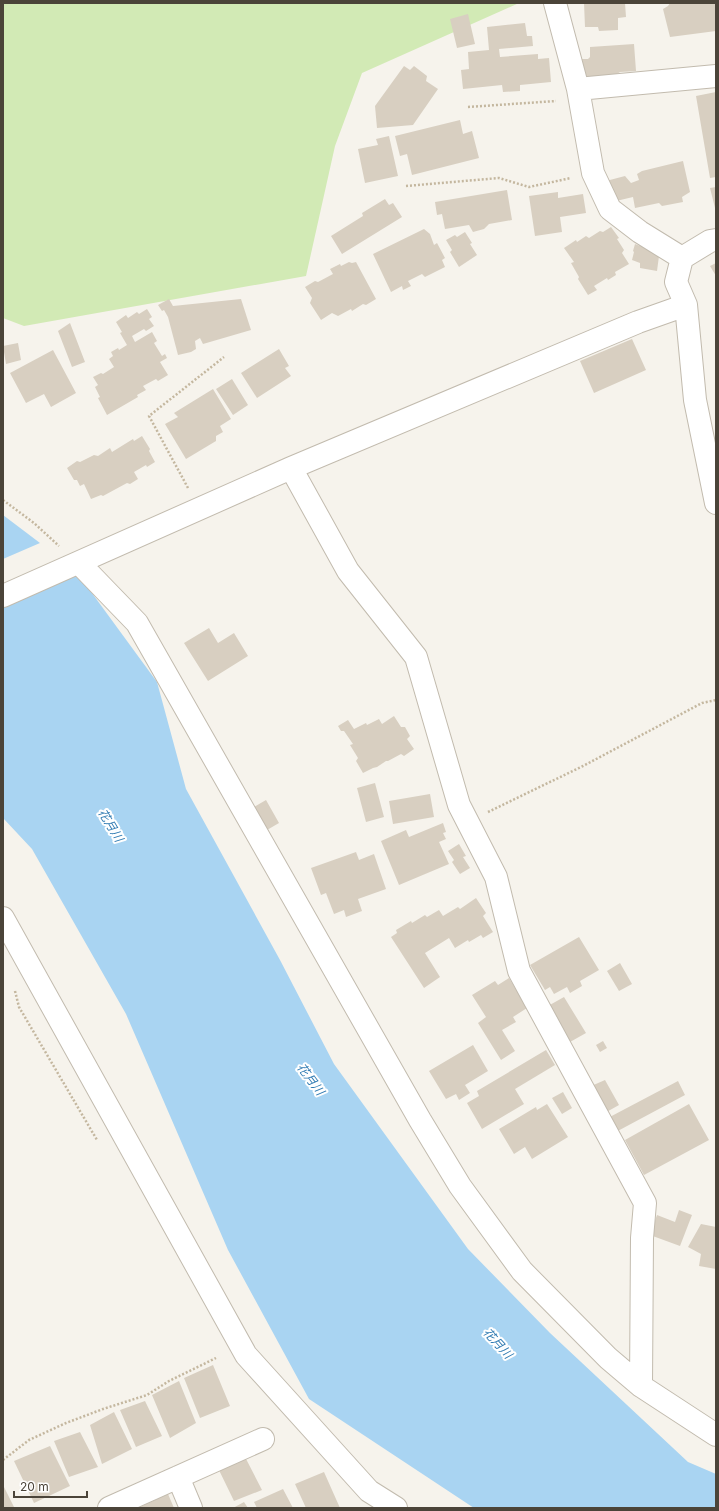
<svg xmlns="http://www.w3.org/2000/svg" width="719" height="1511" viewBox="0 0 719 1511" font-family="Inter,'Noto Sans JP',sans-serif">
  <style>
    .green { fill: #d2eab5 }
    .water { fill: #a9d4f2 }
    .building { fill: #d8cfc1 }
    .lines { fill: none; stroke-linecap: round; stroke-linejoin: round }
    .minor-casing { stroke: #c2bbae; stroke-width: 24 }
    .path { stroke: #c4b79f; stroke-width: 2.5; stroke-dasharray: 2 2; stroke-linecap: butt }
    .minor { stroke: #fff; stroke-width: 22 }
    .labels { text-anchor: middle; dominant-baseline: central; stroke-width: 4; stroke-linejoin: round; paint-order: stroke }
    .water-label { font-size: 12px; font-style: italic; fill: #2e7ab2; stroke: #fff }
  </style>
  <rect width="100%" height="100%" fill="#f6f3ec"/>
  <path class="green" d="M3 3H519L362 73 335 146 306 276 24 326 3 318Z"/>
  <path class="water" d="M3 515 40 543 3 559Z
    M78 574 157 682 186 789 280 960 334 1064 468 1249 550 1333 688 1462 716 1474V1508H474L309 1399 228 1250 126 1014 32 849 3 818V606Z"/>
  <path class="building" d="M584 3H625L626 17 618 18V30L599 31 598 27H585Z
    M670 3H716V31L670 37 663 9 668 6Z
    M468 14 475 44 457 48 450 19Z
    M525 23 527 36H532L533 46 499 49 500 57 538 54V59L549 58 551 82 520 85V91L503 92 502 85 463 89 461 70 469 69 468 52 489 50 487 27Z
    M634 44 636 71 620 72 617 74 619 79 584 82 582 59H588L590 57V47Z
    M404 66 410 70 414 66 427 76 426 81 438 89 413 125 377 128 375 106Z
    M716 92V177L710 178 696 96Z
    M460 120 463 134 472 131 479 158 412 175 407 154 400 156 395 136Z
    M389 136 398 176 365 183 358 149 378 145 376 139Z
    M683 161 690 192 682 197 683 202 662 206 659 203 635 208 633 197 612 202 606 181 625 176 631 183 639 180 637 174 642 171Z
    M716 187V208H715L710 188Z
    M507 190 512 220 489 224 484 229 473 232 469 225 445 229 442 214 437 215 435 202Z
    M558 192V198L583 194 586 213 560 217 562 232 535 236 529 196Z
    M385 199 389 205 393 203 402 217 342 254 331 236 363 216 362 213Z
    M611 227 619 238 617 239 624 250 622 253 629 264 615 272 616 275 608 280 607 278 594 286 597 290 588 295 578 279 579 277 571 263 574 262 564 248 576 240 577 242 586 236 589 238 600 231 603 232Z
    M424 229 430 234 434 245 437 243 445 258 442 260 445 267 425 277 422 274 408 281 411 286 403 290 402 286 391 292 373 254Z
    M465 232 472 243 470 244 477 255 459 267 450 252 452 250 446 240 455 235 457 237Z
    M635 244 658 253 659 256 657 271 640 268V263L632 260 634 252 633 251Z
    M349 262 352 263 356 262 376 299 366 305 363 304 352 311 351 309 338 316 332 313 321 320 310 303 312 298 305 287 315 281 318 282 333 274 330 269 340 264 341 266Z
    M716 263V276L710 266Z
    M169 299 173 306 241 299 251 330 203 344 200 338 195 341 196 349 191 352 178 355 168 317 164 310 162 311 158 305Z
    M147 309 152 317 149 319 154 326 146 331 144 329 132 336 135 342 152 332 157 341 154 343 162 356 165 354 167 358 160 362 168 375 158 381 156 379 143 386 146 390 137 395 138 397 107 415 98 398 100 397 95 387 98 385 93 377 101 373 103 374 114 367 109 359 113 356 111 352 118 348 119 350 127 345 120 333 122 332 116 322 126 315 128 318 137 312 139 314Z
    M70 323 85 362 72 367 58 331Z
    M632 339 646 370 594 393 580 361Z
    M18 343 21 360 6 364 3 346Z
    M279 349 289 366 285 368 291 376 257 398 241 373Z
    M53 350 76 393 51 407 44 394 26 403 10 373Z
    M232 379 248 405 233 415 216 389Z
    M213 389 231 419 220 426 223 432 216 436V441L186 459 165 424 178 417 174 413Z
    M142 436 150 449 149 451 155 462 147 467 146 465 134 472 138 479 130 484 127 483 103 496 101 495 91 499 84 484 80 486 77 480H74L67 468 77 461 80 462 94 455 98 456 110 448 112 452 133 439 134 441Z
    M209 628 218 643 234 633 248 656 208 681 184 643Z
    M394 716 401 727H405L410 736 407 739 414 749 404 756 401 754 388 761H386L377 767 373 768 363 773 356 761 358 758 350 745 353 744 344 731H341L338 726 348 720 354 729 366 723 367 725 379 719 382 724Z
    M375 783 384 817 366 822 357 788Z
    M430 794 434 817 393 824 389 801Z
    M266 800 279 823 267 830 254 807Z
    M443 823 446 832 443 833 446 839 439 842 449 864 399 885 381 841 406 830 409 837Z
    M459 844 466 856 463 857 470 868 460 874 452 862 454 860 448 851Z
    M356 852 359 860 374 854 386 889 358 899 362 911 346 917 344 910 334 914 326 893 321 895 311 868Z
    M476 898 486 913 483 916 493 932 483 938 481 935 469 942 468 940 455 948 449 938 425 953 440 977 424 988 391 937 397 933 396 930 411 921 412 923 425 915 427 917 439 910 443 916 458 907 460 909Z
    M579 937 599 970 580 981 582 986 570 993 567 987 554 994 550 987 545 990 530 965Z
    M620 963 632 984 619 991 607 971Z
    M509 978 527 1008 513 1017 516 1022 502 1030 515 1051 501 1060 478 1023 486 1017 472 995 495 981 498 985Z
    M564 997 586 1033 570 1042 548 1006Z
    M603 1041 607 1048 600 1052 596 1045Z
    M473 1045 488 1071 465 1085 470 1093 459 1100 456 1094 446 1099 429 1071Z
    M546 1050 555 1065 515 1089 524 1104 482 1129 467 1103 479 1096 477 1091Z
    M605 1080 619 1105 603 1114 589 1087Z
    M678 1081 685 1095 614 1133 606 1119Z
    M563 1092 572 1108 562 1114 552 1098Z
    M547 1104 568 1137 532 1159 525 1147 514 1154 499 1129 536 1107 537 1110Z
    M689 1104 709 1140 644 1175 625 1140Z
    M679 1210 692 1215 680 1246 650 1235 657 1215 675 1222Z
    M701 1224 716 1227V1269L699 1266 701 1254 688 1247Z
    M213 1365 230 1406 200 1418 184 1378Z
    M179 1381 196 1423 170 1438 152 1395Z
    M145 1401 162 1436 136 1447 120 1410Z
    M114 1412 132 1449 102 1464 90 1425Z
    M80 1432 98 1467 69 1477 54 1441Z
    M50 1446 70 1486 34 1503 14 1461Z
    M244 1455 262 1490 234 1501 217 1466Z
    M324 1472 340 1508H306L295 1484Z
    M3 1485 14 1507 12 1508H3Z
    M283 1489 293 1508H257L254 1502Z
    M168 1494 174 1508H138Z
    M244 1502 248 1508H233Z"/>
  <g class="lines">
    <g class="minor-casing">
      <path id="minor" d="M555 3 578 89 593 173 610 209 640 232 682 258
        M578 89 716 76
        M716 240 710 241 682 258 676 282 686 305 695 400 716 503
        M291 468 348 571 416 657 459 805 496 877 519 971 645 1203 642 1238 641 1386
        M79 563 137 623 420 1120 460 1186 522 1271 608 1358 641 1386 716 1435
        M3 596 291 468 638 322 686 305
        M3 918 246 1355 369 1491 396 1508
        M178 1477 191 1508
        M109 1508 263 1439"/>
    </g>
    <path class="path" d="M468 107 556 101
      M406 186 499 178 529 187 571 178
      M188 488 149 416 224 357
      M3 500 34 523 59 546
      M488 812 583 766 702 703 716 700
      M15 991 19 1007 97 1140
      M3 1460 29 1440 66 1423 103 1409 147 1395 169 1381 216 1358"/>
    <use href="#minor" class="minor"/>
  </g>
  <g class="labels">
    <g class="water-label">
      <text transform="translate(111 825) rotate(59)">花月川</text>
      <text transform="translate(311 1079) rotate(53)">花月川</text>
      <text transform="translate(498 1343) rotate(48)">花月川</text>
    </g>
  </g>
  <rect width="719" height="1511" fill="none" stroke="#4b4439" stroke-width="8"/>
  <path d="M14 1491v6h73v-6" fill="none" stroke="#4b4439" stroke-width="2"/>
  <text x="20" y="1491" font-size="12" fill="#4b4439" stroke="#ffffff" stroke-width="3" paint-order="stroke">20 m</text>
</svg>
